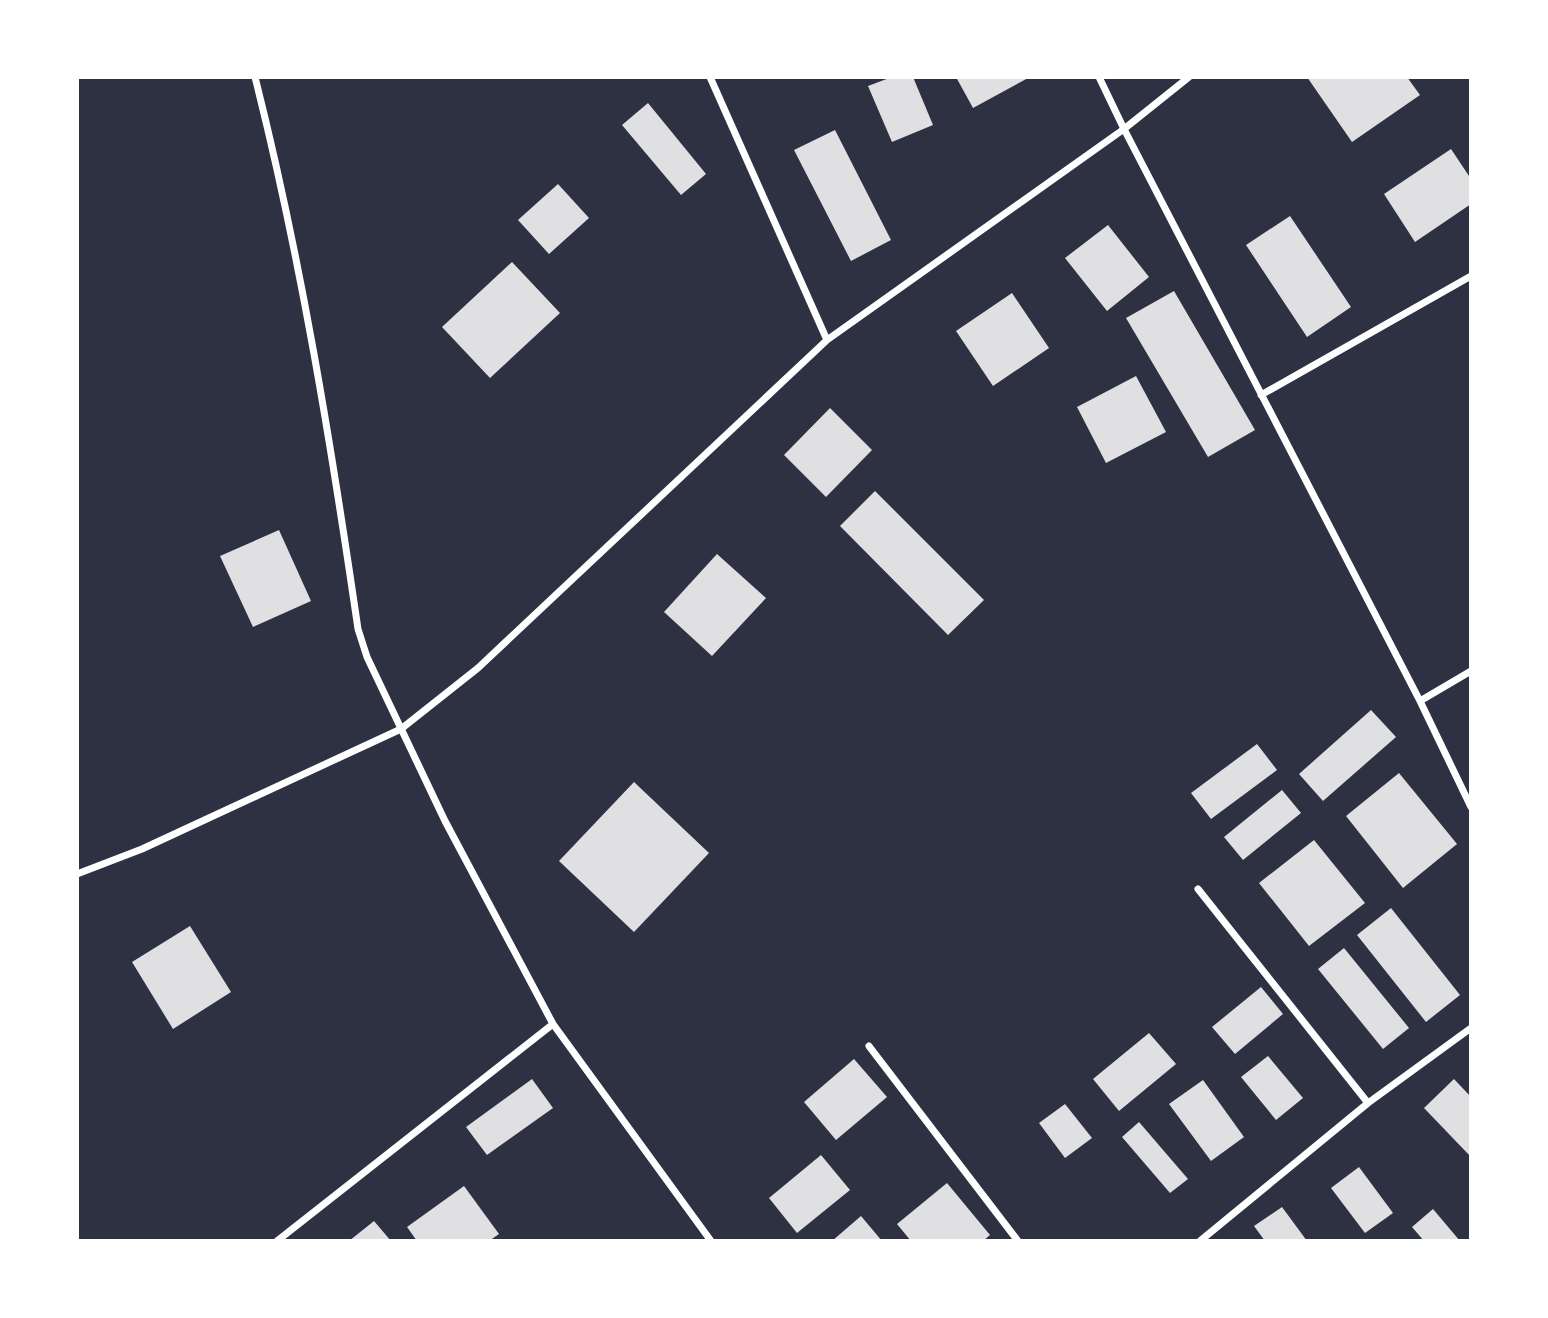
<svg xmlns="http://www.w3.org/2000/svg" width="1548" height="1318" viewBox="0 0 1548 1318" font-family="'Source Sans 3',sans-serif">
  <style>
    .building { fill: #e0e0e3 }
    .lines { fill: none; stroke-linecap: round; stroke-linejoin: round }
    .minor { stroke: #fff; stroke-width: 7 }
  </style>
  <rect width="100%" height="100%" fill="#2d3142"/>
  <path class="building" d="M892 77H913L933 125 892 142 868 86Z
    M956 77H1030L973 108Z
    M1307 77H1407L1420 95 1352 142Z
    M648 103 706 174 681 195 622 125Z
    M835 130 891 240 851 261 794 150Z
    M1451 149 1471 179V204L1415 242 1384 194Z
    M558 184 589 218 549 254 518 220Z
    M1290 216 1351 307 1307 337 1246 245Z
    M1108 225 1149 277 1107 311 1065 258Z
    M512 262 560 313 490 378 442 327Z
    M1174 291 1255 430 1208 457 1126 318Z
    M1012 293 1049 348 993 386 956 331Z
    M1136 376 1166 432 1106 463 1077 407Z
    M830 408 872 450 826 497 784 455Z
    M875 491 984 600 948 635 840 526Z
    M279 530 311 601 253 627 220 556Z
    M717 554 766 598 712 656 664 612Z
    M1371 710 1396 737 1323 801 1299 774Z
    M1257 744 1277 770 1211 819 1191 793Z
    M1399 773 1457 844 1403 888 1346 816Z
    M634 782 709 853 634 932 559 861Z
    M1282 790 1301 813 1243 860 1224 837Z
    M1314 840 1365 903 1309 946 1259 883Z
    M1391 908 1460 995 1426 1022 1357 935Z
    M190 926 231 992 173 1029 132 962Z
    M1344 948 1409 1028 1383 1049 1318 969Z
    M1261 987 1283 1014 1235 1054 1212 1027Z
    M1149 1033 1176 1064 1119 1111 1093 1079Z
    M1268 1056 1303 1098 1276 1120 1241 1077Z
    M854 1059 887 1097 836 1140 804 1102Z
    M532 1079 553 1108 487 1155 466 1127Z
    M1454 1079 1471 1097V1157L1424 1108Z
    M1203 1080 1244 1137 1211 1161 1169 1104Z
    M1065 1104 1092 1138 1065 1158 1039 1123Z
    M1139 1122 1188 1179 1170 1193 1122 1137Z
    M821 1155 850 1190 797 1233 769 1198Z
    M1359 1167 1393 1213 1365 1233 1331 1188Z
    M947 1183 990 1235 983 1241H911L897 1224Z
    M464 1186 499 1234 489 1241H417L407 1227Z
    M1282 1207 1307 1241H1265L1254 1226Z
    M1433 1209 1460 1241H1424L1412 1227Z
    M861 1216 882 1241H832Z
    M374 1221 391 1241H349Z"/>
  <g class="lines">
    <path class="minor" d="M255 77C301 259 331 444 358 629L367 657 445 821 553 1024 711 1241
      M710 77 827 340
      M1099 77 1124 129 1420 701 1471 807
      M1261 395 1471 276
      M1420 701 1471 671
      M77 874 142 849 401 729 478 668 827 340 1124 129 1189 77
      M1198 889 1368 1103
      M869 1046 1018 1241
      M277 1241 553 1024
      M1200 1241 1368 1103 1471 1028"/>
  </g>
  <rect width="1548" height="1318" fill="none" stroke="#ffffff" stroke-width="158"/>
</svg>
